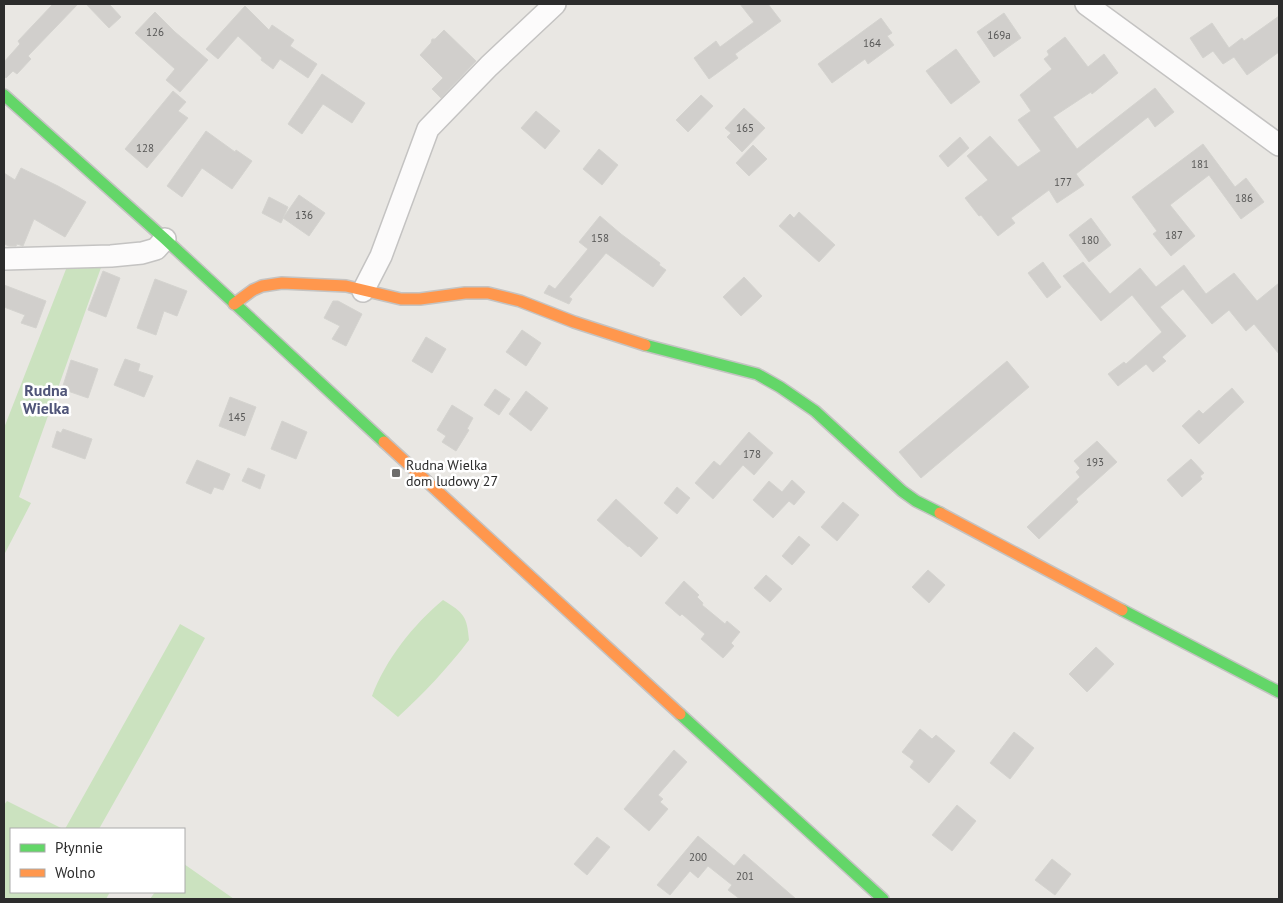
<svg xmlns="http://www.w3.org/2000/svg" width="1283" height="903" viewBox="0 0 1283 903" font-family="'PT Sans',sans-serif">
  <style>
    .green { fill: #cbe2bf }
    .building { fill: #d1cfcc; stroke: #d4d3cf }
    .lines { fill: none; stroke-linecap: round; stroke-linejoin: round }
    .street-casing { stroke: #c4c3c2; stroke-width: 24 }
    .fast-casing { stroke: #c4c3c2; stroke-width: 14 }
    .slow-casing { stroke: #c4c3c2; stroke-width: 14 }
    .street { stroke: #fcfbfb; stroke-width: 21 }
    .fast { stroke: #63d668; stroke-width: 11 }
    .slow { stroke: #ff974d; stroke-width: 11 }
    .poi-dot { fill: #6e6d6c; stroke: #fff; stroke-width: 2 }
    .labels { text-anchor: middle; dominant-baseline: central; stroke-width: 5; stroke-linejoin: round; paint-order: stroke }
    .number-label { font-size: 11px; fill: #565655 }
    .poi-label { font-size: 14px; fill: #2c2c2c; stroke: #fff; text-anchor: start }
    .quarter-label { font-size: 16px; font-weight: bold; fill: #505579; stroke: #fff }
  </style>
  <rect width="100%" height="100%" fill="#e9e7e3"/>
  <path class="green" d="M103 262 19 497 31 503 4 555V428L68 264Z
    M443 600C464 613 467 616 469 640 448 668 423 694 398 717L372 696C386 659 413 625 443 600Z
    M180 624 205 638 147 744 99 829H65Z
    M7 801 63 829H11V892H110L106 899H4V805Z
    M184 864 234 899H150L155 892H184Z"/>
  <path class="building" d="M53 4H78L28 56 31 59 17 74 13 71 6 78 4 76V62L20 44 18 41Z
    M86 4H109L121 17 109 28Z
    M740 4H768L781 21 735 54 738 58 709 79 694 58 716 41 720 47 754 22Z
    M245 6 269 30 272 25 294 40 290 46 317 64 308 78 280 59 273 69 261 60 262 58 238 36 218 59 206 49Z
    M155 12 175 32 208 60 180 92 166 80 175 69 135 33Z
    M1004 13 1021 38 994 57 977 32Z
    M1279 16V52L1247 75 1234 57 1223 64 1213 51 1203 58 1190 38 1212 23 1229 48 1242 38 1244 41Z
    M881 18 892 33 887 36 894 45 868 64 865 59 832 83 818 64Z
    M444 30 476 61 441 98 432 89 443 78 420 55 431 43 432 39H435Z
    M1065 37 1088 67 1104 54 1118 73 1092 94 1091 92 1053 117 1077 149 1155 88 1174 112 1155 127 1148 117 1076 174 1084 185 1057 203 1049 190 1011 218 1015 223 998 236 981 215 979 216 965 198 988 180 967 156 990 136 1018 167 1041 151 1018 120 1031 111 1020 95 1052 69 1044 59 1049 55 1047 51Z
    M956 49 980 82 951 104 926 71Z
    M322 74 365 103 352 123 323 104 302 134 288 124Z
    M173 91 186 102 178 111 188 118 147 168 125 149Z
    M701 95 713 106 688 132 676 120Z
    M744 108 765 128 742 152 727 137 731 133 725 128Z
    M536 111 560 131 545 149 521 128Z
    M206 131 235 152 236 150 252 161 232 189 202 168 182 197 167 186Z
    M960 137 969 148 948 167 939 156Z
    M1203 144 1235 187 1246 178 1264 202 1241 219 1209 175 1170 205 1195 236 1171 256 1153 234 1157 231 1132 197Z
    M753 145 767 159 749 176 736 163Z
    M599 149 618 165 602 185 583 169Z
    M21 168 58 186 86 202 65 237 34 219 23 246 17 244 16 246H9L4 244V173L15 180Z
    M299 195 325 213 309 236 283 218Z
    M269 197 288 207 281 223 262 213Z
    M799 212 835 245 819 262 779 226 790 214 794 218Z
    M600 216 621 234 660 263 659 265 666 270 653 287 606 253 569 297 572 299 569 304 544 293 549 285 555 289 588 249 579 242Z
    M1091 218 1111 245 1089 262 1069 235Z
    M1043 262 1061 287 1047 298 1028 273Z
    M1083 262 1110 294 1140 268 1156 287 1184 265 1206 294 1234 273 1257 301 1279 283V354L1254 324 1246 331 1229 310 1212 324 1183 289 1160 307 1186 336 1162 357 1166 361 1153 372 1146 364 1118 386 1108 374 1124 362 1126 364 1162 332 1132 295 1101 321 1063 276Z
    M103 271 120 278 106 317 88 310Z
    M744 277 762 296 741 316 723 297Z
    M155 279 187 291 177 316 164 311 156 335 137 328Z
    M4 285 46 301 36 328 21 323 25 315 4 307Z
    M333 301H338L362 314 346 346 332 339 340 326 324 318Z
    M522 330 541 343 526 366 506 352Z
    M426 337 446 349 432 373 412 361Z
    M125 359 140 364 138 371 153 376 144 397 114 385Z
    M71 360 98 369 88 398 62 389Z
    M1007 361 1029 387 921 478 899 452Z
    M1232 388 1244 402 1199 444 1182 426 1199 410 1203 414Z
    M495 389 510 399 499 415 484 405Z
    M526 391 548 408 531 431 509 414Z
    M230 397 256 407 245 436 219 426Z
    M452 405 473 418 467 429 469 430 456 451 442 442 446 436 437 430Z
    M282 421 307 432 296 459 271 449Z
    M63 429 92 439 85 459 52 447 57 431 61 433Z
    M749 432 773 453 754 475 743 465 713 499 695 483 714 461 720 466Z
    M1097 441 1117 462 1076 499 1078 502 1039 539 1027 527 1080 477 1076 472 1080 468 1074 461Z
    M1191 459 1204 473 1200 476 1202 479 1182 497 1167 480Z
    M197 460 230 474 223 490 214 487 211 494 186 483Z
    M248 468 265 475 260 489 242 481Z
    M792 480 805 492 794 505 789 501 773 518 753 500 769 481 782 492Z
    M677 487 690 498 677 514 664 503Z
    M616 499 658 538 641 557 629 546 628 547 597 520Z
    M843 502 859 515 837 541 821 527Z
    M799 536 810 545 792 565 782 556Z
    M928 570 945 585 929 603 912 587Z
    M766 575 782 589 770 602 754 588Z
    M684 581 699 595 697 597 703 603 702 605 725 624 727 621 740 632 731 643 734 646 723 658 701 639 705 634 682 614 680 616 665 603Z
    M1096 647 1114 664 1087 692 1069 674Z
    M920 729 932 739 936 735 955 751 929 783 910 767 914 761 902 752Z
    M1014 732 1034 748 1010 779 990 763Z
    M674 750 687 762 658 795 663 799 660 802 668 809 649 831 624 809Z
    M957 805 976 821 952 851 932 835Z
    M698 836 734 866 744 854 796 899H740L728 890 732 885 708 866 698 878 690 871 670 895 657 885Z
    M597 837 610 847 587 875 574 864Z
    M1052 859 1071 874 1055 895 1035 880Z"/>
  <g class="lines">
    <g class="street-casing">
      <path id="street" d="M1086 4 1279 145
        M4 259 111 256 142 253 156 249 165 239
        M363 291 381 256 428 129 489 66 555 4"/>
    </g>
    <g class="fast-casing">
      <path id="fast" d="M4 95 165 239 384 442
        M645 345 757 374 780 387 815 411 902 491 916 501 940 513
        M1122 610 1279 692
        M680 714 883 899"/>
    </g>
    <g class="slow-casing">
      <path id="slow" d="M234 304 253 290 262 286 282 283 346 286 401 299H420L465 293H488L520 301 574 322 645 345
        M384 442 680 714
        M940 513 1122 610"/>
    </g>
    <use href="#street" class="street"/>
    <use href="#fast" class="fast"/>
    <use href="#slow" class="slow"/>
  </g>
  <rect class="poi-dot" x="391" y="468" width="10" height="10" rx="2.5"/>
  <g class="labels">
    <g class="number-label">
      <text x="155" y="32">126</text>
      <text x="999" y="35">169a</text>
      <text x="872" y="43">164</text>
      <text x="745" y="128">165</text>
      <text x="145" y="148">128</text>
      <text x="1200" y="164">181</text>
      <text x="1063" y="182">177</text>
      <text x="1244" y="198">186</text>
      <text x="304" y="215">136</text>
      <text x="1174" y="235">187</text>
      <text x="600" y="238">158</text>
      <text x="1090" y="240">180</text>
      <text x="237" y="417">145</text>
      <text x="752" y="454">178</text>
      <text x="1095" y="462">193</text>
      <text x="698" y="857">200</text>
      <text x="745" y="876">201</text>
    </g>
    <g class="poi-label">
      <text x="406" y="465">Rudna Wielka<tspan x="406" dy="16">dom ludowy 27</tspan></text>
    </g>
    <g class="quarter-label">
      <text x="46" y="390">Rudna<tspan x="46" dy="18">Wielka</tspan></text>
    </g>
  </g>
  <rect width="1283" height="903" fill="none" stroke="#2c2c2c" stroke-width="10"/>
  <rect x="10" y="828" width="175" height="65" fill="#ffffff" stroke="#ababab"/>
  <rect x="20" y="844" width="25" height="8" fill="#63d668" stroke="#ababab"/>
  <text x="55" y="853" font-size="15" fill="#2c2c2c">Płynnie</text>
  <rect x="20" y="869" width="25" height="8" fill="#ff974d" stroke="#ababab"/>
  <text x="55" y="878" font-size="15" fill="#2c2c2c">Wolno</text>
</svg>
